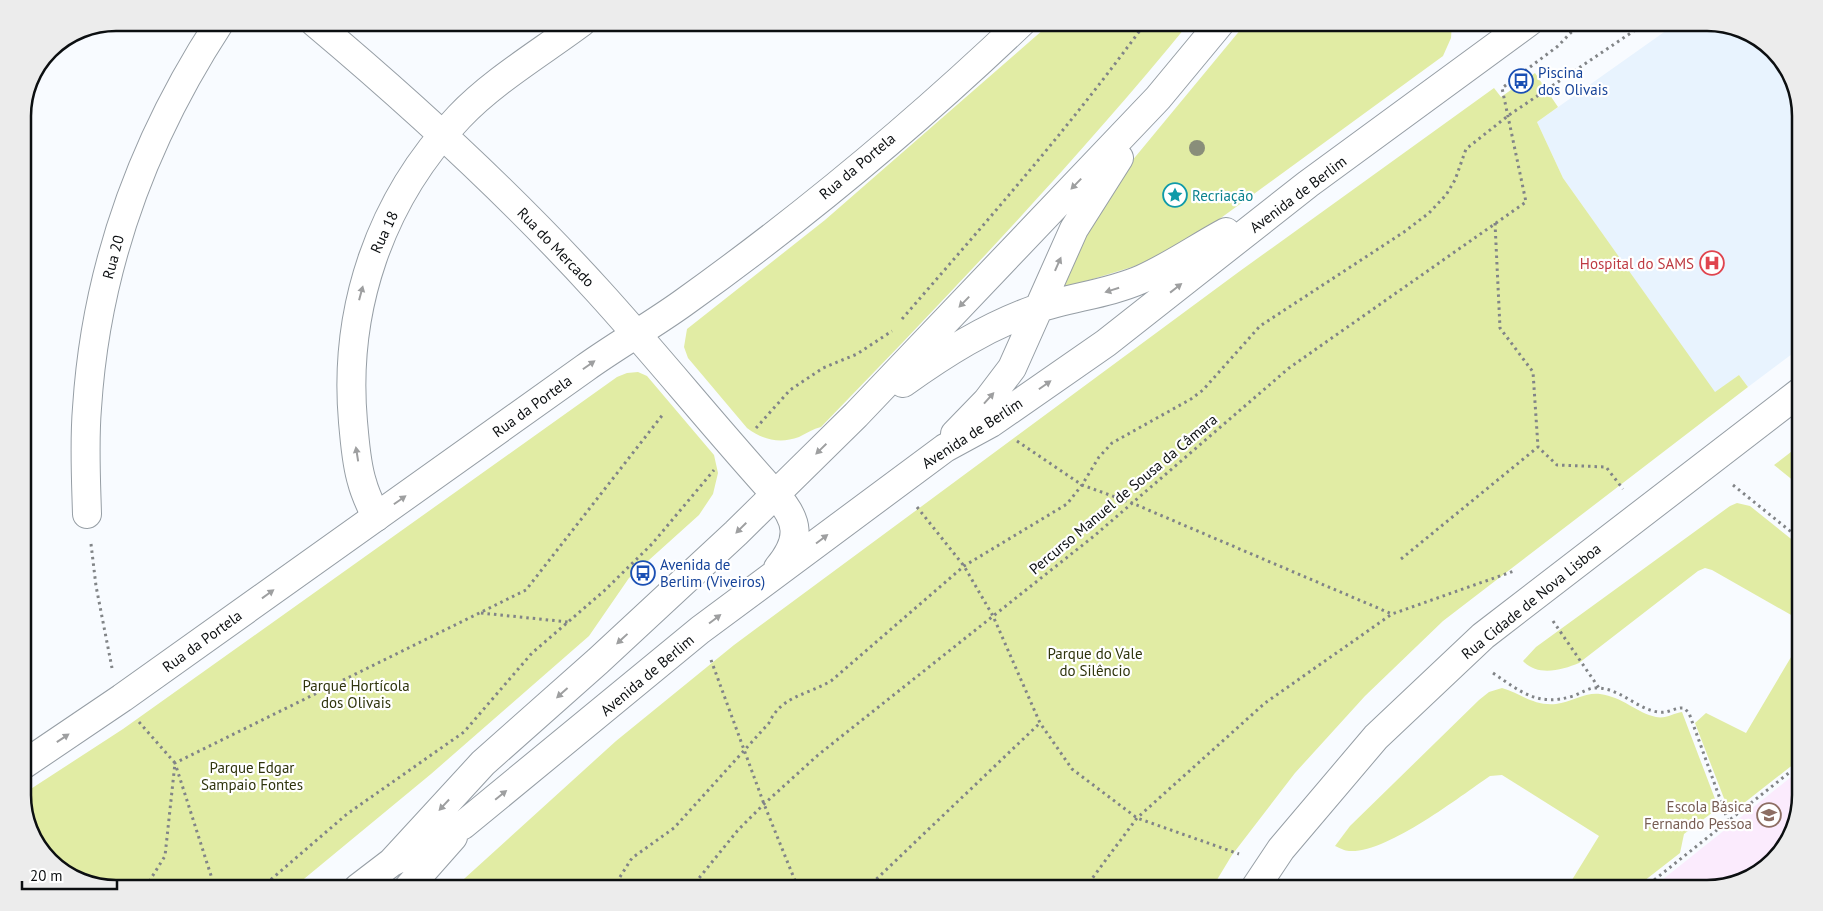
<svg xmlns="http://www.w3.org/2000/svg" width="1823" height="911" viewBox="0 0 1823 911" font-family="'PT Sans',sans-serif">
  <style>
    .built { fill: #e8f3fe }
    .education { fill: #fbebfd }
    .green { fill: #e1eca4 }
    .lines { fill: none; stroke-linecap: round; stroke-linejoin: round }
    .street-casing { stroke: #969ea5; stroke-width: 30 }
    .secondary-casing { stroke: #969ea5; stroke-width: 30 }
    .primary-casing { stroke: #969ea5; stroke-width: 30 }
    .path { stroke: #818487; stroke-width: 3; stroke-dasharray: 2.5 4; stroke-linecap: butt }
    .street { stroke: #fff; stroke-width: 28 }
    .secondary { stroke: #fff; stroke-width: 28 }
    .primary { stroke: #fff; stroke-width: 28 }
    .tree { fill: #898e7a }
    .oneway { fill: #9e9fa0 }
    .labels { text-anchor: middle; dominant-baseline: central; stroke-width: 4.5; stroke-linejoin: round; paint-order: stroke }
    .transit-label { font-size: 15px; fill: #164399; stroke: #fff; text-anchor: start }
    .street-label { font-size: 15px; fill: #0c0f11; stroke: #fff }
    .culture-label { font-size: 15px; fill: #0d838f; stroke: #fff; text-anchor: start }
    .health-label { font-size: 15px; fill: #be3a42; stroke: #fff; text-anchor: end }
    .park-label { font-size: 15px; fill: #2f340d; stroke: #fff }
    .education-label { font-size: 15px; fill: #785e54; stroke: #fff; text-anchor: end }
    .rim { fill: none; stroke: #0c0f11; stroke-width: 2.5 }
  </style>
  <rect width="100%" height="100%" fill="#f8fbff"/>
  <path class="built" d="M1681 23H1707L1748 32 1785 64 1800 110V348L1748 387 1739 375 1715 393 1563 178 1537 122 1667 30Z"/>
  <path class="education" d="M1800 772V795L1791 836 1759 873 1707 888H1652L1791 777Z"/>
  <path class="green" d="M1052 22 1189 23C1074 164 948 296 821 427 813 429 807 433 799 437 780 444 763 440 747 428L688 358 684 347 687 329 825 220Z
    M1246 23H1452L1451 38 1443 56 1192 239 1145 263 1057 290 1112 185Z
    M1535 73 1558 107 1537 122 1563 178 1715 392 1739 375 1748 387 1443 621 1365 696 1295 773 1232 855 1212 888H454L616 741 734 645 1240 271 1494 88 1501 97Z
    M638 372 647 376 714 455 718 473 713 494 699 515 629 578 589 636 431 774 293 888H116L75 879 38 847 23 801V794L123 729 617 377 627 373Z
    M1800 445V486L1774 465Z
    M1737 503 1750 506 1800 546V620L1712 570 1705 568 1698 571 1579 663C1562 670 1538 677 1523 661L1536 647 1730 506Z
    M1800 642V761L1790 767 1730 814 1695 723 1706 713 1746 733Z
    M1502 688C1522 694 1533 706 1556 704 1571 702 1586 692 1600 694 1623 697 1637 713 1656 717 1666 719 1674 713 1682 712L1720 812H1713L1684 834 1680 853 1635 888H1567L1599 836 1502 775 1490 776C1459 797 1386 854 1349 851 1345 851 1340 848 1335 846L1350 826 1479 700 1489 692Z"/>
  <g class="lines">
    <g class="street-casing">
      <path id="street" d="M314 22C414 106 511 195 599 292 659 358 715 428 775 494
        M87 514C86 478 84 443 87 408 96 268 144 138 220 22
        M376 517C371 506 365 494 362 482 356 463 355 442 353 422 343 309 380 200 459 117 493 81 542 52 582 22
        M1255 888 1281 849 1376 737 1483 636 1800 392"/>
    </g>
    <g class="secondary-casing">
      <path id="secondary" d="M23 765 122 698 585 368C617 345 651 326 683 303 802 218 916 123 1022 22"/>
    </g>
    <g class="primary-casing">
      <path id="primary" d="M903 383C945 353 986 327 1036 309 1071 297 1108 294 1142 279 1171 266 1198 247 1226 232
        M955 434 987 401 1012 368 1074 229 1119 158
        M775 494C799 520 802 539 778 568
        M392 862 463 825 700 630 945 448 991 423 1106 343 1308 184 1529 22
        M358 888 392 862 483 763 598 661 736 533 856 415 1158 98 1221 22
        M408 888 453 837"/>
    </g>
    <path class="path" d="M1495 223 1500 328 1533 372 1538 447 1557 465 1606 467 1623 489
      M902 319C986 222 1071 126 1146 22
      M756 428 790 390 823 368 857 354 892 331
      M1017 441 1082 485 1132 503 1392 614
      M1733 485 1800 539
      M917 507 964 566 993 616 1040 723 1072 769 1137 818 1239 854
      M91 544 96 586 112 668
      M1401 559 1538 447
      M481 613 568 622
      M1553 621 1599 688
      M711 660 764 804 798 888
      M1493 673C1521 692 1538 707 1573 696 1582 693 1589 687 1598 688 1621 689 1637 709 1658 712 1668 714 1675 707 1684 708L1689 713 1728 821
      M139 722 175 763 165 856 145 888
      M1297 886 1307 888
      M215 888 175 763 526 590 664 413
      M261 888 347 814 464 732 532 653 604 591 652 544 714 470
      M613 888 632 858 674 828 769 723C781 696 807 695 831 681L964 566 1067 504 1082 485 1099 457 1112 443 1191 399 1203 390 1260 326 1404 232 1429 213 1446 195 1455 180 1466 149 1509 115 1647 22
      M691 888 738 830 764 804 818 755 1094 536 1289 368 1526 202 1502 88 1558 46 1581 22
      M867 888 1040 723
      M1085 888 1137 818 1265 703 1392 614 1514 571
      M1644 888 1790 772 1800 766"/>
    <use href="#street" class="street"/>
    <use href="#secondary" class="secondary"/>
    <use href="#primary" class="primary"/>
  </g>
  <circle class="tree" cx="1197" cy="148" r="8"/>
  <defs><path id="oneway-solid" d="M-6-.8H1V-3.2L6.5 0L1 3.2V.8H-6Z" transform="scale(1.25)"/></defs>
  <g class="oneway">
    <use href="#oneway-solid" transform="translate(1076 184) rotate(134)"/>
    <use href="#oneway-solid" transform="translate(1058 264) rotate(-66)"/>
    <use href="#oneway-solid" transform="translate(1176 288) rotate(-38)"/>
    <use href="#oneway-solid" transform="translate(1112 290) rotate(162)"/>
    <use href="#oneway-solid" transform="translate(361 293) rotate(-75)"/>
    <use href="#oneway-solid" transform="translate(964 302) rotate(134)"/>
    <use href="#oneway-solid" transform="translate(589 365) rotate(-35)"/>
    <use href="#oneway-solid" transform="translate(1045 385) rotate(-35)"/>
    <use href="#oneway-solid" transform="translate(989 398) rotate(-48)"/>
    <use href="#oneway-solid" transform="translate(821 449) rotate(136)"/>
    <use href="#oneway-solid" transform="translate(357 454) rotate(-99)"/>
    <use href="#oneway-solid" transform="translate(400 500) rotate(-35)"/>
    <use href="#oneway-solid" transform="translate(741 528) rotate(135)"/>
    <use href="#oneway-solid" transform="translate(822 539) rotate(-37)"/>
    <use href="#oneway-solid" transform="translate(268 594) rotate(-36)"/>
    <use href="#oneway-solid" transform="translate(715 619) rotate(-37)"/>
    <use href="#oneway-solid" transform="translate(622 639) rotate(137)"/>
    <use href="#oneway-solid" transform="translate(562 693) rotate(138)"/>
    <use href="#oneway-solid" transform="translate(63 738) rotate(-34)"/>
    <use href="#oneway-solid" transform="translate(501 795) rotate(-39)"/>
    <use href="#oneway-solid" transform="translate(444 805) rotate(133)"/>
  </g>
  <defs>
    <g id="bus-ring" transform="scale(1.25)"><circle r="9.5" fill="#fff" stroke="#1a4fb4" stroke-width="1.5"/><path d="M-5-6H5V4H4V6H2V4H-2V6H-4V4H-5ZM-3.5-4V0h7V-4ZM-3.5 1.2v1.5H-2V1.2ZM2 1.2v1.5H3.5V1.2Z" fill="#1a4fb4"/></g>
    <g id="sight-ring" transform="scale(1.25)"><circle r="9.5" fill="#fff" stroke="#0f9aa8" stroke-width="1.5"/><path d="M0-6L1.8-2.2L6-1.7L2.9 1.2L3.7 5.4L0 3.3L-3.7 5.4L-2.9 1.2L-6-1.7L-1.8-2.2Z" fill="#0f9aa8"/></g>
    <g id="hospital-ring" transform="scale(1.25)"><circle r="9.5" fill="#fff" stroke="#e0444e" stroke-width="1.5"/><path d="M-5-5h3v3.5h4V-5h3V5h-3V1.5h-4V5h-3Z" fill="#e0444e"/></g>
    <g id="school-ring" transform="scale(1.25)"><circle r="9.5" fill="#fff" stroke="#8d6e63" stroke-width="1.5"/><path d="M0-5L7-2L0 1L-7-2ZM-4 1L0 2.5L4 1V4Q0 6-4 4Z" fill="#8d6e63"/></g>
  </defs>
  <g fill-rule="evenodd">
    <use href="#bus-ring" x="1521" y="81"/>
    <use href="#sight-ring" x="1175" y="195"/>
    <use href="#hospital-ring" x="1712" y="263"/>
    <use href="#bus-ring" x="643" y="573"/>
    <use href="#school-ring" x="1769" y="815"/>
  </g>
  <g class="labels">
    <g class="transit-label">
      <text x="1538" y="72">Piscina<tspan x="1538" dy="17">dos Olivais</tspan></text>
      <text x="660" y="564">Avenida de<tspan x="660" dy="17">Berlim (Viveiros)</tspan></text>
    </g>
    <g class="street-label">
      <text transform="translate(857 166) rotate(-40)">Rua da Portela</text>
      <text transform="translate(1298 194) rotate(-37)">Avenida de Berlim</text>
      <text transform="translate(384 232) rotate(-65)">Rua 18</text>
      <text transform="translate(556 247) rotate(46)">Rua do Mercado</text>
      <text transform="translate(113 257) rotate(-75)">Rua 20</text>
      <text transform="translate(532 406) rotate(-36)">Rua da Portela</text>
      <text transform="translate(972 433) rotate(-33)">Avenida de Berlim</text>
      <text transform="translate(1123 494) rotate(-40)">Percurso Manuel de Sousa da Câmara</text>
      <text transform="translate(1531 601) rotate(-39)">Rua Cidade de Nova Lisboa</text>
      <text transform="translate(202 641) rotate(-36)">Rua da Portela</text>
      <text transform="translate(647 675) rotate(-40)">Avenida de Berlim</text>
    </g>
    <g class="culture-label">
      <text x="1192" y="195">Recriação</text>
    </g>
    <g class="health-label">
      <text x="1694" y="263">Hospital do SAMS</text>
    </g>
    <g class="park-label">
      <text x="1095" y="653">Parque do Vale<tspan x="1095" dy="17">do Silêncio</tspan></text>
      <text x="356" y="685">Parque Hortícola<tspan x="356" dy="17">dos Olivais</tspan></text>
      <text x="252" y="767">Parque Edgar<tspan x="252" dy="17">Sampaio Fontes</tspan></text>
    </g>
    <g class="education-label">
      <text x="1752" y="806">Escola Básica<tspan x="1752" dy="17">Fernando Pessoa</tspan></text>
    </g>
  </g>
  <path d="M0 0H1823V911H0ZM116 31H1707A85 85 0 0 1 1792 116V795A85 85 0 0 1 1707 880H116A85 85 0 0 1 31 795V116A85 85 0 0 1 116 31Z" fill="#ececec" fill-rule="evenodd"/>
  <path class="rim" d="M116 31H1707A85 85 0 0 1 1792 116V795A85 85 0 0 1 1707 880H116A85 85 0 0 1 31 795V116A85 85 0 0 1 116 31Z"/>
  <path d="M22 881v8h95v-8" fill="none" stroke="#0c0f11" stroke-width="2.5"/>
  <text x="30" y="881" font-size="15" fill="#0c0f11" stroke="#ffffff" stroke-width="4" paint-order="stroke">20 m</text>
</svg>
